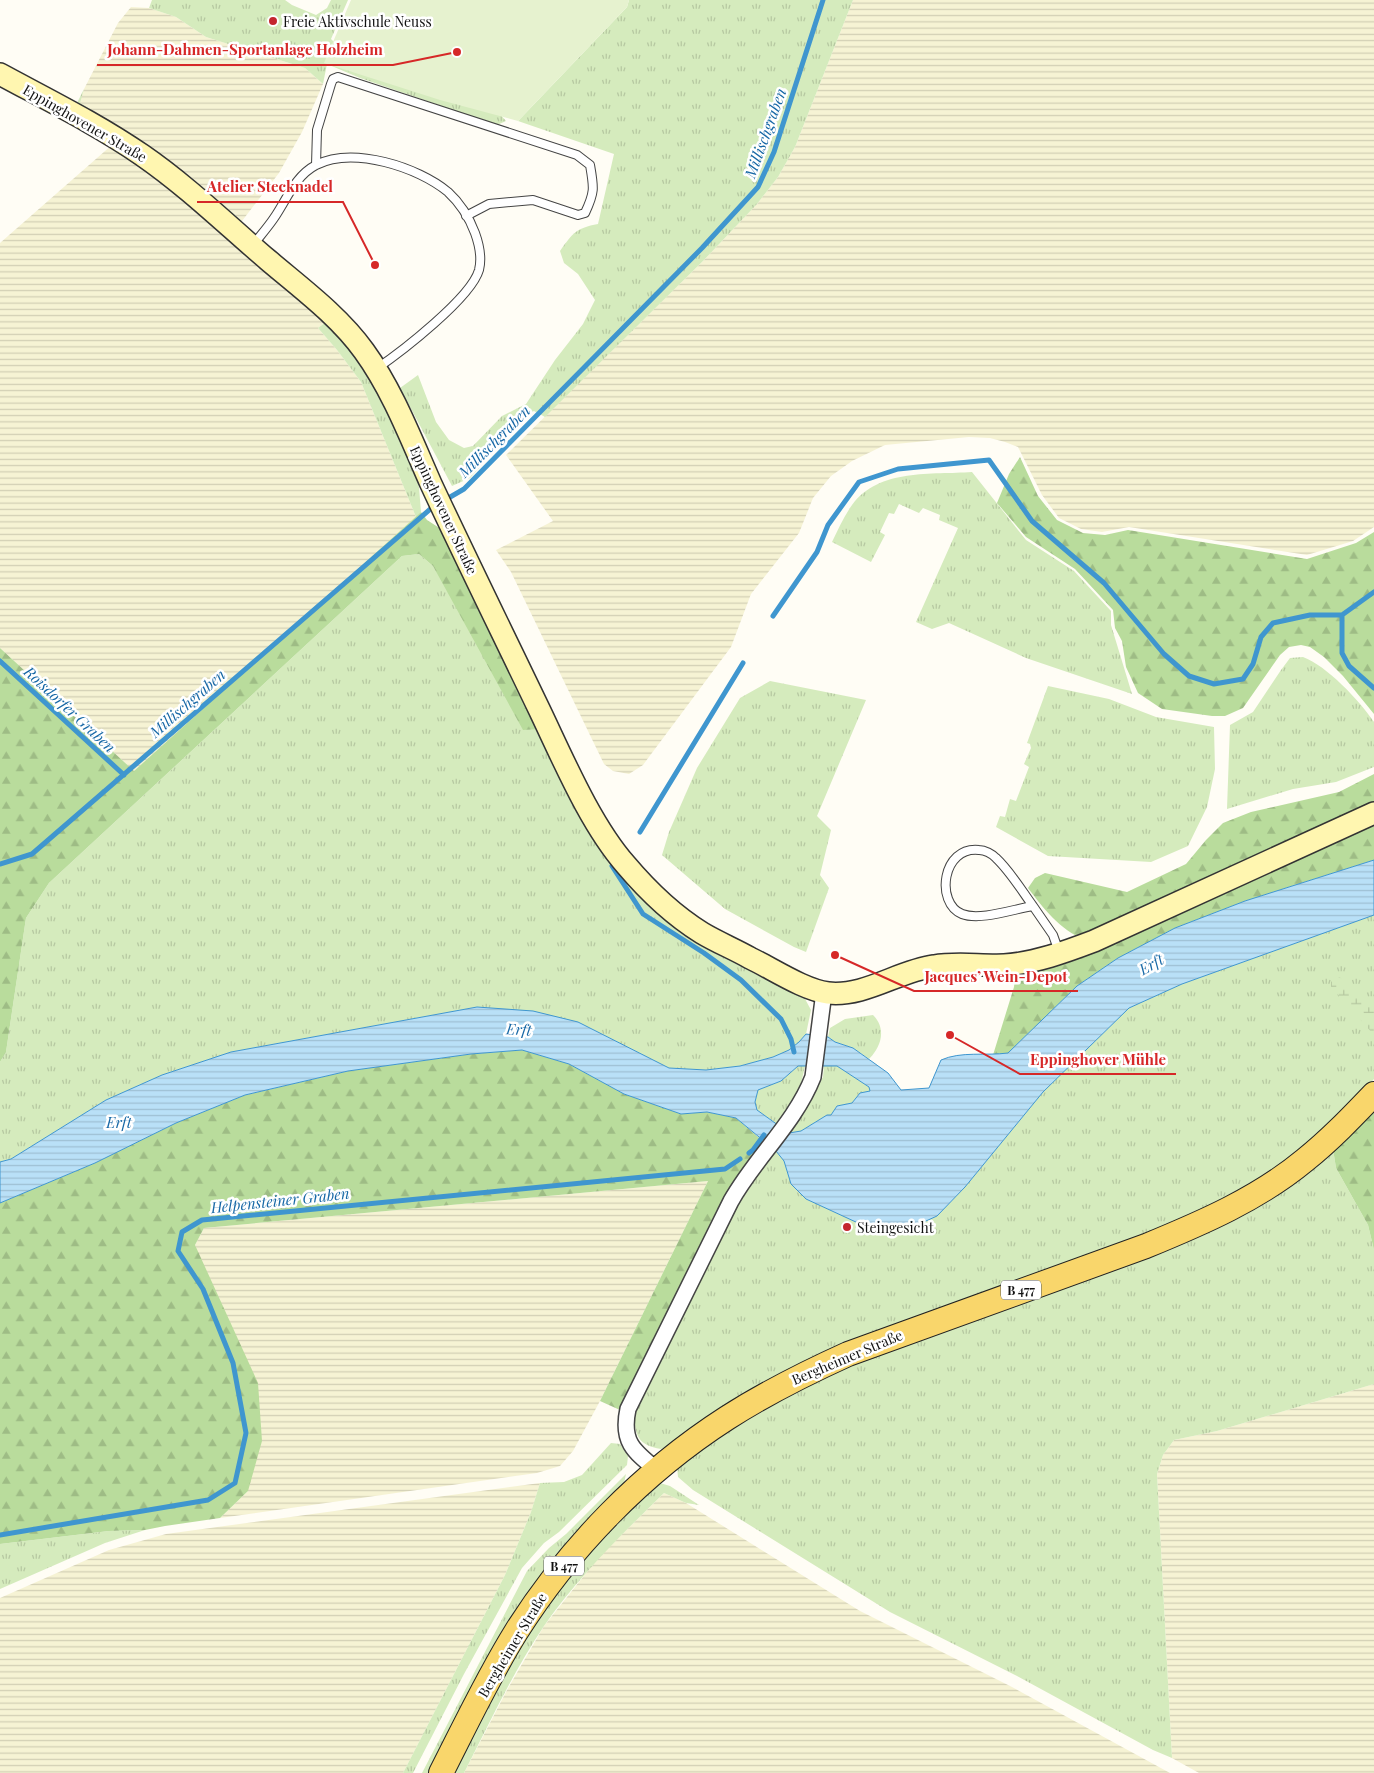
<svg xmlns="http://www.w3.org/2000/svg" width="1374" height="1773" viewBox="0 0 1374 1773" font-family="'Playfair Display',serif">
  <style>
    .farmland { fill: url(#farmland-rules) }
    .grass { fill: url(#grass-tufts) }
    .forest { fill: url(#forest-firs) }
    .wetland { fill: url(#wetland-marsh) }
    .pitch { fill: #e6f2cf }
    .water { fill: url(#water-rules); stroke: #3f96cf; fill-rule: evenodd }
    .lines { fill: none; stroke-linecap: round; stroke-linejoin: round }
    .stream { stroke: #3f96cf; stroke-width: 5 }
    .lane-casing { stroke: #444; stroke-width: 10 }
    .street-casing { stroke: #444; stroke-width: 18 }
    .secondary-casing { stroke: #333; stroke-width: 24 }
    .primary-casing { stroke: #222; stroke-width: 26 }
    .lane { stroke: #fff; stroke-width: 8 }
    .street { stroke: #fff; stroke-width: 15 }
    .secondary { stroke: #fff6b0; stroke-width: 21 }
    .primary { stroke: #f9d66b; stroke-width: 24 }
    .poi-dot { fill: #c4262e; stroke: #fff; stroke-width: 2 }
    .labels { text-anchor: middle; dominant-baseline: central; stroke-width: 5; stroke-linejoin: round; paint-order: stroke }
    .shield { fill: #fff; stroke: #585858; stroke-width: 1 }
    .shield-label { font-size: 12px; font-weight: bold; fill: #111 }
    .poi-label { font-size: 14px; fill: #111; stroke: #fff; text-anchor: start }
    .street-label { font-size: 14px; fill: #111; stroke: #fff }
    .water-label { font-size: 15px; font-style: italic; fill: #1768a6; stroke: #fff }
    .leader { fill: none; stroke: #d62828; stroke-width: 2 }
    .callout-dot { fill: #d62828; stroke: #fff; stroke-width: 2 }
    .callout-label { font-size: 15px; text-anchor: middle; font-weight: bold; fill: #d62828; stroke: #fff; stroke-width: 5; stroke-linejoin: round; paint-order: stroke }
  </style>
  <defs>
    <pattern id="farmland-rules" width="6" height="5" patternUnits="userSpaceOnUse" patternTransform="scale(1.25)"><rect width="6" height="5" fill="#f6f3d4"/><path d="M0 2.5h6" fill="none" stroke="#d2cfb5"/></pattern>
    <pattern id="grass-tufts" width="24" height="20" patternUnits="userSpaceOnUse" patternTransform="scale(1.25)"><rect width="24" height="20" fill="#d5ebbd"/><path d="M3 7l-1-3M5 7V3M7 7l1-3M15 17l-1-3M17 17v-4M19 17l1-3" fill="none" stroke="#b6c8a1"/></pattern>
    <pattern id="forest-firs" width="22" height="20" patternUnits="userSpaceOnUse" patternTransform="scale(1.25)"><rect width="22" height="20" fill="#b9dc9c"/><path d="M5 1l3.5 6h-7zM16 11l3.5 6h-7z" fill="#9ebc85"/></pattern>
    <pattern id="wetland-marsh" width="20" height="14" patternUnits="userSpaceOnUse" patternTransform="scale(1.25)"><rect width="20" height="14" fill="#d5ebbd"/><path d="M1 5h8M5 5V1M11 12h8M15 12V8" fill="none" stroke="#b6c8a1"/></pattern>
    <pattern id="water-rules" width="6" height="5" patternUnits="userSpaceOnUse" patternTransform="scale(1.25)"><rect width="6" height="5" fill="#b9e0f7"/><path d="M0 2.5h6" fill="none" stroke="#9ebfd3"/></pattern>
  </defs>
  <rect width="100%" height="100%" fill="#fffdf5"/>
  <path class="farmland" d="M853 0H1374V527L1353 541 1307 555 1129 527 1102 532 1081 529 1059 518 1042 495 1018 447 1005 442 990 438 969 437 885 445 852 461 831 476 813 498 799 533 751 594 731 647 643 765 629 774 613 771 604 764 511 572 496 550 553 521 506 455 704 260 757 204 778 177 795 147Z
    M131 7 149 8 176 17 206 37 305 68 323 84 302 132 279 173 242 221 188 175 152 148 122 128 79 103 84 89 118 23Z
    M113 144 181 194 326 322 318 328 337 350 361 382 416 517 134 771 0 648V243Z
    M708 1181 600 1401 573 1451 560 1466 537 1473 220 1518 248 1491 195 1245 204 1228Z
    M1374 1384V1773H1199L1172 1758 1157 1474 1163 1455 1174 1440 1217 1431Z
    M540 1483 531 1512 505 1575 403 1773H0V1598L109 1550 166 1534Z
    M664 1493 686 1503 860 1611 1012 1687 1170 1773H464L507 1690 544 1626 598 1558Z"/>
  <path class="grass" d="M152 0H285L292 5 316 15 327 8 331 0H348L331 39 335 43 499 113 506 121 497 125 360 78 327 64 323 84 305 68 206 37 176 17 149 8Z
    M629 0H853L795 147 778 177 757 204 704 260 545 417 534 411 527 414 470 478 452 486 400 388 418 375 436 422 449 440 464 448 473 446 502 416 526 404 555 360 583 324 595 300 578 274 564 263 560 251C573 233 576 228 598 224L614 154 518 121 627 7Z
    M84 89 80 103C104 118 129 131 152 148 184 170 213 196 242 221L239 225 75 107Z
    M326 322 352 350 370 376 410 456 419 487 421 512 416 517 361 382 337 350 318 328Z
    M972 472 1026 540 1074 571 1111 611V625L1132 694 1026 658 949 623 932 629 916 622 958 528 939 520 940 515 923 508 919 513 899 504 894 514 889 513 880 532 885 535 871 562 832 542C838 530 844 516 852 505 879 468 932 475 972 472Z
    M419 554 433 566 539 729 617 865 804 997 811 1010 806 1034 799 1042 789 1050 773 1057 740 1066 706 1070 669 1068 578 1022 477 1007 231 1052 162 1075 106 1100 11 1159 0 1162V1062L6 1052 26 918 49 883 402 556Z
    M1303 657C1327 666 1359 700 1374 722V767L1336 782 1293 789 1227 809 1230 725 1253 712 1281 670 1290 658Z
    M770 681 866 700 817 816 831 830 820 875 829 888 806 952 794 947 725 909 662 855 669 832 697 768 740 698Z
    M1048 686 1109 699 1156 717 1214 727 1215 769 1207 807 1188 846 1151 862 1048 856 996 827 1000 816 1005 817 1010 799 1016 801 1029 767 1024 764 1031 748 1030 744 1027 743Z
    M1374 915V1079L1337 1119 1298 1153 1223 1202 661 1449C638 1445 635 1436 634 1413L731 1216 765 1164 776 1150 784 1161 791 1184 806 1199 858 1223 880 1230H906L937 1216 965 1187 1043 1092 1129 1008 1182 984Z
    M873 1015C887 1029 881 1047 869 1059L853 1048 835 1042 828 1037 830 1028 845 1019Z
    M798 1066H805L800 1088 777 1124 757 1110 755 1102 758 1090 781 1081Z
    M824 1066H837L869 1087 871 1092 860 1093 852 1103 837 1106 831 1115H827L801 1131 789 1133 823 1077Z
    M1333 1149 1336 1168 1368 1225 1374 1250V1384L1217 1431 1174 1440 1163 1455 1157 1474 1172 1758 1153 1750 1017 1676 890 1612 693 1490 678 1477 677 1467 732 1426 850 1363 1150 1254Z
    M611 1443 620 1444 628 1456 627 1465 559 1532 544 1543 522 1568 464 1674 413 1773H403L505 1575 531 1512 540 1483 564 1482 582 1475Z
    M626 1474 623 1488 432 1773H422L527 1571 549 1548 566 1534Z
    M660 1483 670 1486 699 1505 686 1503 664 1493C621 1535 578 1577 544 1626 513 1672 489 1724 464 1773H453L525 1636 557 1590 593 1548 651 1487Z
    M145 1530 105 1543 0 1589V1544L109 1531Z"/>
  <path class="forest" d="M1020 457 1038 496 1057 520 1083 533 1105 535 1128 530 1307 559 1356 543 1374 532V714L1343 676 1324 657 1310 647 1301 645 1289 647 1280 655 1243 708 1225 716H1212L1162 709 1138 693 1126 667 1122 641 1115 628 1113 610 1075 569 1026 537 997 503 1009 474Z
    M421 512 427 520 441 529 539 729 523 730 433 566 419 554 402 556 49 883 26 918 6 1052 0 1062V648L134 771Z
    M1374 774V804L1085 940C1059 929 1044 909 1028 888L1035 878 1045 873 1127 892 1186 864 1206 840 1223 823 1251 812 1339 792Z
    M1374 820V860L1245 901 1175 928 1118 958 1077 986 1008 1053 993 1055 1014 987 1016 969Z
    M522 1050 569 1064 624 1094 681 1114 707 1112 736 1118 764 1142C745 1163 731 1185 717 1210L620 1410 600 1401 708 1181 204 1228 195 1245 258 1383 262 1441 248 1491 220 1518 165 1526 145 1530 109 1531 0 1544V1203L95 1163 176 1123 245 1095 348 1071 471 1054Z
    M1374 1108V1250L1368 1225 1336 1168 1333 1149Z"/>
  <path class="wetland" d="M1336 977 1341 978 1374 1008V1035L1331 987V982Z"/>
  <path class="pitch" d="M351 0H629L627 7 518 121 440 100 324 63Z"/>
  <path class="water" d="M1374 860V915L1182 984 1129 1008 1043 1092 965 1187 937 1216 906 1230H880L858 1223 806 1199 791 1184 784 1161 776 1151 736 1118 707 1112 681 1114 624 1094 569 1064 522 1050 471 1054 348 1071 245 1095 176 1123 95 1163 0 1203V1162L11 1159 106 1100 162 1075 231 1052 477 1007 533 1011 578 1022 669 1068 706 1070 740 1066 773 1057 789 1050 799 1042 806 1034 828 1037 835 1042 853 1048 888 1073 901 1090 929 1088 941 1060C961 1051 986 1056 1008 1053L1077 986 1118 958 1175 928 1245 901ZM798 1066H837L869 1087 870 1091 860 1093 852 1103 837 1106 831 1115H827L801 1131 789 1133 757 1110 755 1102 758 1090 781 1081Z"/>
  <g class="lines">
    <path class="stream" d="M445 500 464 489 702 248 758 187 774 152 823 0
      M1342 615V653L1349 666 1374 688
      M773 616 817 552 828 525 859 482 898 469 989 460 1032 521 1104 583 1164 654 1189 676 1214 684 1243 679 1253 664 1261 637 1273 623 1310 615H1342L1374 592
      M0 661 124 775
      M640 832 743 663
      M0 864 32 854 435 505
      M612 866 643 914 704 953 741 980 781 1019 791 1039 794 1052
      M749 1153 753 1150 764 1135
      M0 1535 208 1500 235 1483 246 1433 233 1363 203 1289 178 1251 182 1232 202 1220 725 1169 740 1159"/>
    <g class="lane-casing">
      <path id="lane" d="M316 165 317 130 331 84 333 79 338 77 577 155 590 165C594 188 595 192 585 213L578 215 533 200 489 204 466 216
        M253 245C260 236 268 227 274 218 287 199 295 176 316 165 353 146 418 167 448 192 460 203 469 217 475 233 479 244 482 258 479 270 471 298 401 352 376 369
        M1033 906C1022 891 1010 871 996 858 992 854 985 850 979 850 942 846 935 903 962 914 980 921 1014 909 1033 906L1053 935 1059 952"/>
    </g>
    <g class="street-casing">
      <path id="street" d="M657 1470C633 1451 621 1441 628 1409L731 1201C755 1158 795 1123 813 1077L824 992"/>
    </g>
    <g class="secondary-casing">
      <path id="secondary" d="M0 74C48 100 97 124 142 155 187 186 227 225 268 260 301 288 339 316 364 351 393 391 411 439 431 484 466 559 503 634 539 709 563 759 590 824 626 865 648 891 673 915 702 933 717 942 734 949 750 958 773 969 804 990 828 993 865 997 898 971 934 966 957 962 981 966 1004 965 1035 963 1065 952 1094 941L1374 813"/>
    </g>
    <g class="primary-casing">
      <path id="primary" d="M441 1773C465 1726 488 1677 516 1632 569 1548 643 1472 727 1418 766 1393 806 1373 848 1354L1146 1246C1202 1223 1258 1199 1305 1160 1330 1140 1352 1117 1374 1094"/>
    </g>
    <use href="#lane" class="lane"/>
    <use href="#street" class="street"/>
    <use href="#secondary" class="secondary"/>
    <use href="#primary" class="primary"/>
  </g>
  <g class="poi-dot">
    <circle cx="273" cy="21" r="5"/>
    <circle cx="847" cy="1227" r="5"/>
  </g>
  <g class="labels">
    <g class="shield">
      <rect x="1001" y="1280.5" width="40" height="19" rx="4"/>
      <rect x="544" y="1556.5" width="40" height="19" rx="4"/>
    </g>
    <g class="shield-label">
      <text x="1021" y="1290">B 477</text>
      <text x="564" y="1566">B 477</text>
    </g>
    <g class="poi-label">
      <text x="283" y="21">Freie Aktivschule Neuss</text>
      <text x="857" y="1227">Steingesicht</text>
    </g>
    <g class="street-label">
      <text transform="translate(85 123) rotate(30)">Eppinghovener Straße</text>
      <text transform="translate(444 510) rotate(65)">Eppinghovener Straße</text>
      <text transform="translate(847 1357) rotate(-23)">Bergheimer Straße</text>
      <text transform="translate(512 1645) rotate(-59)">Bergheimer Straße</text>
    </g>
    <g class="water-label">
      <text transform="translate(765 133) rotate(-70)">Millischgraben</text>
      <text transform="translate(494 441) rotate(-45)">Millischgraben</text>
      <text transform="translate(187 703) rotate(-41)">Millischgraben</text>
      <text transform="translate(70 709) rotate(43)">Roisdorfer Graben</text>
      <text transform="translate(1151 964) rotate(-30)">Erft</text>
      <text transform="translate(519 1029) rotate(3)">Erft</text>
      <text x="119" y="1122">Erft</text>
      <text transform="translate(280 1200) rotate(-6)">Helpensteiner Graben</text>
    </g>
  </g>
  <path class="leader" d="M457 52L393 65H97M375 265L343 202H197M835 955L914 991H1078M950 1035L1020 1074H1176"/>
  <g class="callout-dot">
    <circle cx="457" cy="52" r="5"/>
    <circle cx="375" cy="265" r="5"/>
    <circle cx="835" cy="955" r="5"/>
    <circle cx="950" cy="1035" r="5"/>
  </g>
  <g class="callout-label">
    <text x="245" y="55">Johann-Dahmen-Sportanlage Holzheim</text>
    <text x="270" y="192">Atelier Stecknadel</text>
    <text x="996" y="982">Jacques’ Wein-Depot</text>
    <text x="1098" y="1065">Eppinghover Mühle</text>
  </g>
</svg>
